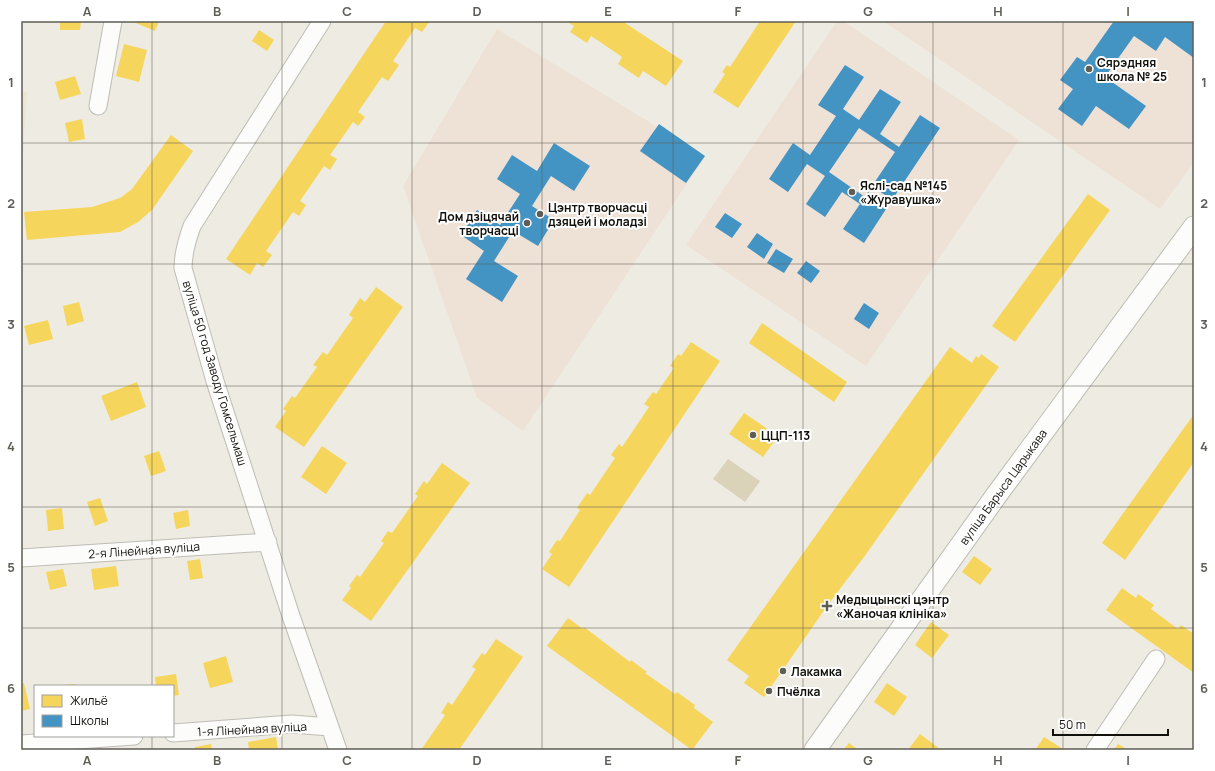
<svg xmlns="http://www.w3.org/2000/svg" width="1215" height="771" viewBox="0 0 1215 771" font-family="Manrope,sans-serif">
  <style>
    .built { fill: #ece7d4 }
    .education { fill: #eee1d6 }
    .green { fill: #dad3b9 }
    .homes { fill: #f6d55c }
    .schools { fill: #4393c3 }
    .lines { fill: none; stroke-linecap: round; stroke-linejoin: round }
    .minor-casing { stroke: #bebcb4; stroke-width: 19 }
    .major-casing { stroke: #bebcb4; stroke-width: 23 }
    .minor { stroke: #fcfcfb; stroke-width: 17 }
    .major { stroke: #fcfcfb; stroke-width: 21 }
    .grid { fill: none; stroke: #5e5d56; stroke-width: 1; stroke-opacity: 0.55 }
    .poi-dot { fill: #5e5d56; stroke: #fff; stroke-width: 1.5 }
    .labels { text-anchor: middle; dominant-baseline: central; stroke-width: 4; stroke-linejoin: round; paint-order: stroke }
    .poi-label { font-size: 12px; font-weight: bold; fill: #11100a; stroke: #fff; text-anchor: start }
    .street-label { font-size: 12px; fill: #11100a; stroke: #fff }
    .neatline { fill: none; stroke: #5e5d56; stroke-width: 1.5 }
    .grid-label { font-size: 13px; text-anchor: middle; font-weight: bold; fill: #5e5d56 }
  </style>
  <rect width="100%" height="100%" fill="#eeece2"/>
  <path class="built" d="M21 92H27L21 184Z"/>
  <path class="education" d="M837 21H843L1019 140 866 366 686 245Z
    M883 21H1194V162L1160 209Z
    M497 29 705 156 523 431 477 398 403 186Z"/>
  <path class="green" d="M728 459 760 481 745 502 713 479Z"/>
  <path class="homes" d="M60 21H81L80 30H60Z
    M131 21H159L155 31Z
    M386 21H430L422 32 415 28 393 61 399 65 388 81 382 77 358 112 365 117 358 126 353 122 330 155 337 159 330 170 324 166 300 201 306 205 299 216 293 212 266 251 272 255 263 267 257 263 250 275 226 259Z
    M566 21H622L683 61 666 86 643 71 639 78 618 64 622 57 603 44 591 36 587 43 570 32 574 26Z
    M760 21H796L738 108 713 92 725 74 722 72 727 65 730 67Z
    M259 30 274 40 267 51 252 41Z
    M124 44 147 50 139 82 116 76Z
    M75 76 81 94 60 100 55 82Z
    M82 119 85 139 69 142 65 123Z
    M171 135 193 151 152 210 138 222 120 232 27 240 24 212 92 207 120 198 132 189Z
    M1088 194 1110 210 1015 342 992 326Z
    M376 287 403 307 304 447 275 427 286 411 283 409 292 396 295 398 317 367 313 365 323 352 327 355 353 318 349 315 360 298 365 302Z
    M79 302 84 321 67 326 63 306Z
    M48 320 53 339 29 345 24 326Z
    M762 323 847 382 834 402 749 343Z
    M691 342 720 361 569 587 542 569 552 554 549 552 557 540 560 541 580 510 577 508 587 493 590 495 615 458 611 455 619 444 622 447 649 407 644 404 653 392 656 394 674 368 670 366 678 354 681 356Z
    M950 347 972 363 976 356 979 358 981 354 999 367 864 557 827 606 764 697 744 683 749 676 727 660Z
    M137 382 146 407 111 421 101 396Z
    M744 413 778 436 763 457 729 434Z
    M1194 414V462L1125 560 1102 543Z
    M322 446 347 463 326 494 301 477Z
    M159 451 166 471 151 476 144 456Z
    M442 463 470 483 371 621 342 600 351 588 349 586 357 575 360 577 384 543 381 541 388 531 392 533 418 496 415 494 424 481 427 484Z
    M100 498 108 521 95 526 87 502Z
    M62 508 64 529 48 531 46 510Z
    M188 510 190 526 176 529 173 513Z
    M974 556 992 569 980 585 962 572Z
    M200 559 203 578 190 580 187 561Z
    M116 566 119 586 94 590 91 569Z
    M63 569 67 586 50 590 46 572Z
    M1122 588 1136 598 1138 594 1154 605 1151 609 1178 629 1181 625 1194 634V673L1106 610Z
    M568 618 583 629 584 627 630 662 631 660 647 672 645 673 675 694 677 692 695 705 694 708 713 722 692 750 547 646Z
    M931 622 949 635 932 658 915 645Z
    M496 639 523 657 459 750H421L445 715 441 713 448 702 452 705 476 669 472 667 482 653 485 655Z
    M226 656 233 682 210 688 203 663Z
    M176 674 179 695 173 696V686H156L155 677Z
    M24 683 30 709 21 711V684Z
    M887 683 907 697 894 716 874 702Z
    M75 684 76 686H64V685Z
    M920 734 940 749 939 750H908Z
    M276 737 278 750H249L248 742Z
    M1044 737 1063 749V750H1035Z
    M849 743 858 750H843Z
    M211 744 212 750H195V747Z
    M1118 744 1128 750H1114Z"/>
  <path class="schools" d="M1114 21H1194V58L1165 37 1156 51 1134 36 1105 77 1146 106 1129 129 1096 106 1082 126 1058 109 1073 89 1060 80 1077 57 1085 62Z
    M845 65 864 77 843 109 859 120 880 89 901 102 880 134 899 147 920 115 940 128 892 200 872 186 895 152 859 128 829 172 865 197 868 192 888 206 864 243 843 229 860 204 842 192 825 217 806 204 825 176 807 164 788 192 769 179 793 143 810 155 836 116 818 105Z
    M659 124 705 156 686 183 640 151Z
    M554 143 590 166 574 191 551 176 532 206 554 220 538 246 513 231 494 261 518 276 502 302 466 279 484 251 461 235 477 210 500 225 520 194 497 179 512 155 537 171Z
    M725 213 742 224 732 238 715 227Z
    M757 233 773 244 764 259 747 247Z
    M776 249 793 259 784 273 767 263Z
    M806 261 820 271 811 283 797 273Z
    M864 303 879 313 869 329 854 319Z"/>
  <g class="lines">
    <g class="minor-casing">
      <path id="minor" d="M322 21 192 226C187 240 183 253 183 268L215 381 291 616 338 750
        M98 106 113 21
        M21 558 268 542
        M173 733 292 724 330 727
        M21 744 134 736
        M1095 750 1156 659"/>
    </g>
    <g class="major-casing">
      <path id="major" d="M815 750 998 493 1194 227"/>
    </g>
    <use href="#minor" class="minor"/>
    <use href="#major" class="major"/>
  </g>
  <path class="grid" d="M152 21V686M282 21V750M412 21V750M542 21V750M673 21V750M803 21V750M933 21V750M1063 21V750M21 143H1194M21 264H1194M21 386H1194M21 507H1194M21 628H1194M152 736V750"/>
  <g class="poi-dot">
    <circle cx="1089" cy="69" r="4"/>
    <circle cx="852" cy="192" r="4"/>
    <circle cx="540" cy="214" r="4"/>
    <circle cx="527" cy="223" r="4"/>
    <circle cx="753" cy="435" r="4"/>
    <path d="M825 600h4v4h4v4h-4v4h-4v-4h-4v-4h4z"/>
    <circle cx="783" cy="671" r="4"/>
    <circle cx="769" cy="691" r="4"/>
  </g>
  <g class="labels">
    <g class="poi-label">
      <text x="1097" y="62">Сярэдняя<tspan x="1097" dy="14">школа № 25</tspan></text>
      <text x="860" y="185">Яслі-сад №145<tspan x="860" dy="14">«Журавушка»</tspan></text>
      <text x="548" y="207">Цэнтр творчасці<tspan x="548" dy="14">дзяцей і моладзі</tspan></text>
      <text x="519" y="216" text-anchor="end">Дом дзіцячай<tspan x="519" dy="14">творчасці</tspan></text>
      <text x="761" y="435">ЦЦП-113</text>
      <text x="836" y="599">Медыцынскі цэнтр<tspan x="836" dy="14">«Жаночая клініка»</tspan></text>
      <text x="791" y="671">Лакамка</text>
      <text x="777" y="691">Пчёлка</text>
    </g>
    <g class="street-label">
      <text transform="translate(215 373) rotate(73)">вуліца 50 год Заводу Гомсельмаш</text>
      <text transform="translate(1003 487) rotate(-54)">вуліца Барыса Царыкава</text>
      <text transform="translate(144 550) rotate(-4)">2-я Лінейная вуліца</text>
      <text transform="translate(252 729) rotate(-3)">1-я Лінейная вуліца</text>
    </g>
  </g>
  <rect width="1215" height="771" fill="none" stroke="#ffffff" stroke-width="44"/>
  <rect x="34" y="685" width="140" height="52" fill="#ffffff" stroke="#a09f9d"/>
  <rect x="42" y="695" width="20" height="12" fill="#f6d55c" stroke="#a09f9d"/>
  <text x="70" y="705" font-size="12" fill="#11100a">Жильё</text>
  <rect x="42" y="715" width="20" height="12" fill="#4393c3" stroke="#a09f9d"/>
  <text x="70" y="725" font-size="12" fill="#11100a">Школы</text>
  <path d="M1053 729v6h115v-6" fill="none" stroke="#11100a" stroke-width="2"/>
  <text x="1059" y="729" font-size="12" fill="#11100a" stroke="#ffffff" stroke-width="3" paint-order="stroke">50 m</text>
  <rect x="22" y="22" width="1171" height="727" class="neatline"/>
  <g class="grid-label">
    <text x="87" y="16">A</text>
    <text x="217" y="16">B</text>
    <text x="347" y="16">C</text>
    <text x="477" y="16">D</text>
    <text x="608" y="16">E</text>
    <text x="738" y="16">F</text>
    <text x="868" y="16">G</text>
    <text x="998" y="16">H</text>
    <text x="1128" y="16">I</text>
    <text x="11" y="87">1</text>
    <text x="1204" y="87">1</text>
    <text x="11" y="208">2</text>
    <text x="1204" y="208">2</text>
    <text x="11" y="329">3</text>
    <text x="1204" y="329">3</text>
    <text x="11" y="451">4</text>
    <text x="1204" y="451">4</text>
    <text x="11" y="572">5</text>
    <text x="1204" y="572">5</text>
    <text x="11" y="693">6</text>
    <text x="1204" y="693">6</text>
    <text x="87" y="765">A</text>
    <text x="217" y="765">B</text>
    <text x="347" y="765">C</text>
    <text x="477" y="765">D</text>
    <text x="608" y="765">E</text>
    <text x="738" y="765">F</text>
    <text x="868" y="765">G</text>
    <text x="998" y="765">H</text>
    <text x="1128" y="765">I</text>
  </g>
</svg>
